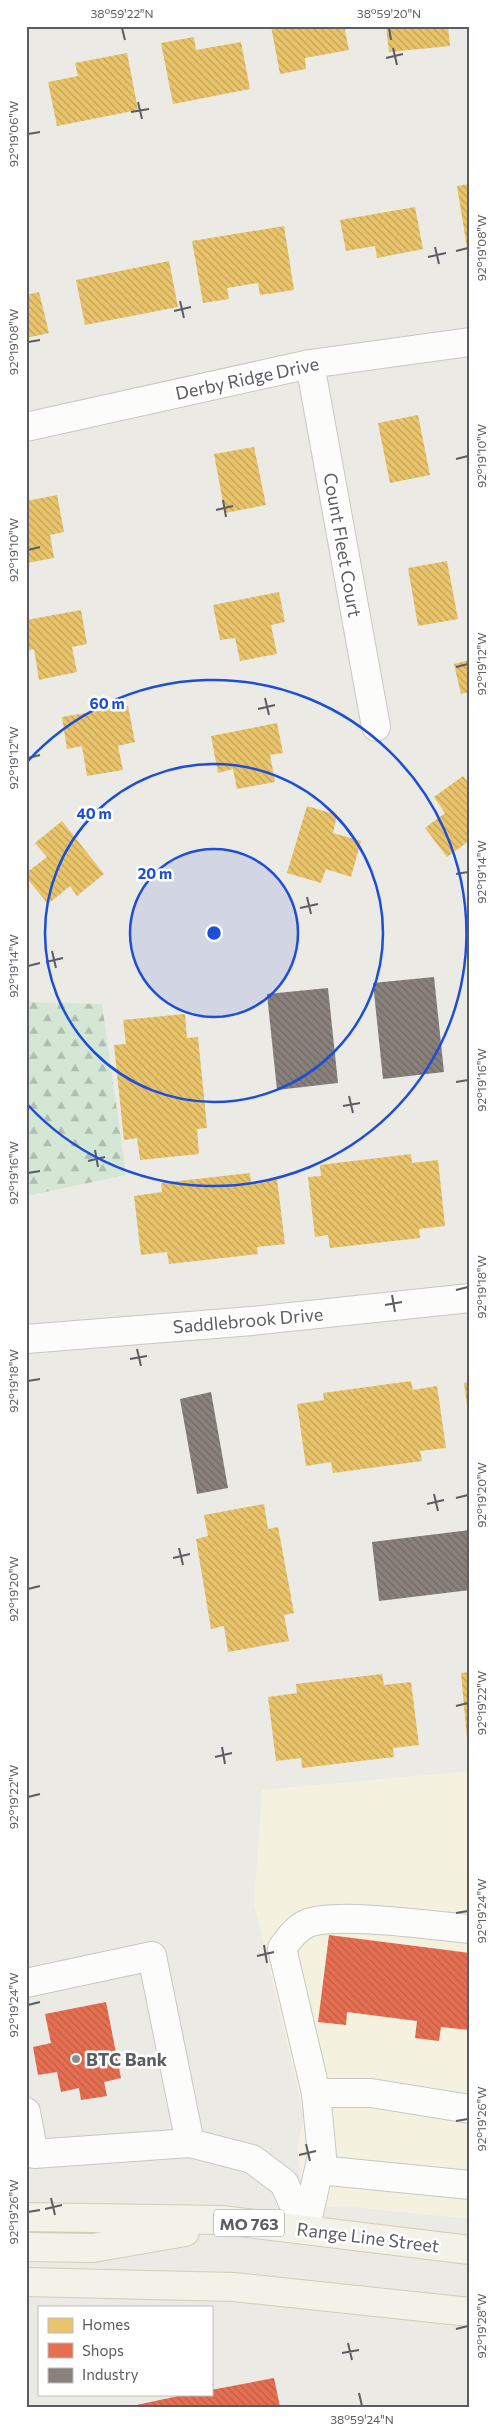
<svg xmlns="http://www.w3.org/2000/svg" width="496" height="2433" viewBox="0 0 496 2433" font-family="Commissioner,sans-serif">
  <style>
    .commercial { fill: #f4f2df }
    .forest { fill: url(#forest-firs) }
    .homes { fill: url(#homes-back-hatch) }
    .shops { fill: url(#shops-back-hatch) }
    .industry { fill: url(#industry-back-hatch) }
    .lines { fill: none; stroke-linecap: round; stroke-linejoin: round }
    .minor-casing { stroke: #c7c7c5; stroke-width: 30 }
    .major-casing { stroke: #d1ceb5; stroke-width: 30 }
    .minor { stroke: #fcfcfb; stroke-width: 28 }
    .major { stroke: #f2f2e8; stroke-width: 28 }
    .ticks { fill: none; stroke: #5b5d63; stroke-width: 2 }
    .ring { fill: none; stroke: #1d4ed8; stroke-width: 2.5 }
    .poi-dot { fill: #8d8e90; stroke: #fff; stroke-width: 2 }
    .labels { text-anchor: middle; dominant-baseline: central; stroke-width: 5; stroke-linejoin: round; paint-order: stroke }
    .shield { fill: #fff; stroke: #8c8e92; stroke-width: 1 }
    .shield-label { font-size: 16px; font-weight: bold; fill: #5b5d63 }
    .street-label { font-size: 18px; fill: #5b5d63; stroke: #fff }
    .poi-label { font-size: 18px; font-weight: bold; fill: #5b5d63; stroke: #fff; text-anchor: start }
    .centre { fill: #1d4ed8; stroke: #fff; stroke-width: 2.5 }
    .ring-label { font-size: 15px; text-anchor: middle; font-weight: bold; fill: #1d4ed8; stroke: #fff; stroke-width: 5; stroke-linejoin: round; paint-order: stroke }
    .neatline { fill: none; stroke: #5b5d63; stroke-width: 2 }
    .ticks-label { font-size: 12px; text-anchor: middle; fill: #5b5d63 }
  </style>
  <defs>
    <pattern id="forest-firs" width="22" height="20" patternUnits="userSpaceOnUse" patternTransform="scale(1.25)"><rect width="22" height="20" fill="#d4e6d4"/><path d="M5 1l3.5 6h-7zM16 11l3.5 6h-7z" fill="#afbeb0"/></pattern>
    <pattern id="homes-back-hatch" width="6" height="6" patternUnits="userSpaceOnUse" patternTransform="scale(1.25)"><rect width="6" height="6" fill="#e9c46a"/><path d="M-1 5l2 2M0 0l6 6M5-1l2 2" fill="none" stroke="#c0a25b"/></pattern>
    <pattern id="shops-back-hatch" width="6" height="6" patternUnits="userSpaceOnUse" patternTransform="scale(1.25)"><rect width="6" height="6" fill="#e76f51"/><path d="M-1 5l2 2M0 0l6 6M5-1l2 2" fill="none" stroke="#be5e47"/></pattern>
    <pattern id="industry-back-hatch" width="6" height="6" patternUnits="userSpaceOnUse" patternTransform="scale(1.25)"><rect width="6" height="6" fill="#8a817c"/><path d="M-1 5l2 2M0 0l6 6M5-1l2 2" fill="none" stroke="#6e6864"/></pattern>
  </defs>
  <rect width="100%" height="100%" fill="#ebeae5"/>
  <path class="commercial" d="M470 1771V2219L341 2206 305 2209 297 2148 304 2116 254 1903 262 1790Z"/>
  <path class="forest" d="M26 1002 102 1004 126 1175 26 1196Z"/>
  <path class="homes" d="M271 26H344L349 50 305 58 306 69 280 74Z
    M386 26H448L450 46 389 52Z
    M194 37 196 50 241 42 250 89 173 104 161 43Z
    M127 53 138 110 57 126 48 82 78 76 75 63Z
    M470 184V254H468L457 186Z
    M415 207 423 249 377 258 375 246 346 251 340 220Z
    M284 226 294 290 260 295 258 283 227 288 229 299 203 303 192 241Z
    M169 261 178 307 85 325 76 280Z
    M39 292 49 333 26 338V295Z
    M418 415 430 475 390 483 378 423Z
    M254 447 266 505 225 513 214 454Z
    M57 495 64 532 50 535 54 558 26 563V501Z
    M447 561 458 619 418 626 408 568Z
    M279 592 285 622 271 625 277 654 240 661 235 638 220 640 213 605Z
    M81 610 87 644 72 647 77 672 39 680 34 649 26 651V620Z
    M470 660V692L461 694 454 664Z
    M128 706 135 742 118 746 123 770 87 776 82 746 67 749 62 717Z
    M277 723 283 753 270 755 275 782 237 789 233 769 218 773 211 736Z
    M463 776 470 785V840L447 857 425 828 445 813 434 797Z
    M307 806 337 815 333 833 361 841 351 877 326 869 321 883 287 873Z
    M62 821 104 874 77 896 70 886 48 904 26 877V873L47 857 35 843Z
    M185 1014 187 1038 198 1037 207 1128 197 1129 199 1154 140 1160 137 1138 124 1140 114 1045 126 1044 123 1020Z
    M411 1154 412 1163 438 1160 445 1226 419 1229 420 1238 330 1248 328 1235 315 1237 308 1177 321 1176 320 1165Z
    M250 1173 251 1182 277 1179 285 1244 257 1247 258 1254 169 1264 167 1252 141 1255 134 1196 162 1192 161 1183Z
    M411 1381 413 1390 437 1386 446 1448 420 1451 422 1461 333 1473 331 1462 306 1466 297 1404 324 1400 323 1393Z
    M470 1382V1419H469L464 1383Z
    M264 1504 268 1529 278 1527 294 1613 284 1615 289 1641 228 1652 224 1626 211 1629 196 1539 208 1536 204 1515Z
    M470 1672V1738H467L461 1673Z
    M382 1674 384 1685 411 1682 419 1745 393 1748 394 1757 302 1768 301 1758 276 1761 268 1697 297 1693 296 1684Z"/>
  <path class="shops" d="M329 1935 470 1953V2030L441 2027 439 2041 415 2038 417 2021 347 2012 346 2025 318 2022Z
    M106 2002 121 2078 104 2082 107 2096 81 2100 79 2088 61 2092 57 2072 38 2075 33 2047 51 2043 45 2014Z
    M274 2378 280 2407H127L188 2394H211V2390Z"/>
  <path class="industry" d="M434 977 444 1072 383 1079 373 983Z
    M328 988 338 1083 277 1090 267 994Z
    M211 1392 228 1488 197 1494 180 1399Z
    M470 1530V1590L379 1601 372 1542Z"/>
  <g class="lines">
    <g class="minor-casing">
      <path id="minor" d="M310 364 376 727
        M26 427 310 364 470 342
        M26 1339 252 1321 470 1298
        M26 1983 152 1956 190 2143 34 2154 26 2112
        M316 2093H371L470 2109
        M190 2143 252 2159 284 2183 305 2230
        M319 2170 470 2185
        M305 2230 322 2156 316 2093 282 1948C289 1939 295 1929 306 1924 333 1911 436 1926 470 1929"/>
    </g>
    <g class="major-casing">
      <path id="major" d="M26 2217 222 2220 470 2250
        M26 2247 93 2248 185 2232
        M26 2282 234 2287 470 2312"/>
    </g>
    <use href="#minor" class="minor"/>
    <use href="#major" class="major"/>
  </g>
  <path class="ticks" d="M122 28 125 40M389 28 391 40M393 48 397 65M386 58 403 54M138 102 142 119M131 112 149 109M28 134 40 132M435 247 439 264M456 251 468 248M428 257 446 253M180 301 184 318M174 311 191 307M28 342 40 340M456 459 468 456M223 500 226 517M216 510 233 506M28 550 40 547M456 667 468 664M265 698 269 715M258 709 275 705M28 758 40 755M456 874 468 872M307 897 311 914M300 908 318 904M52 951 56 968M46 962 63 958M28 966 40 963M456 1082 468 1080M349 1096 353 1113M343 1106 360 1103M95 1150 98 1167M88 1161 105 1157M28 1173 40 1171M456 1290 468 1287M392 1295 395 1312M385 1305 402 1302M137 1349 141 1366M130 1359 147 1356M28 1381 40 1379M434 1494 438 1511M456 1498 468 1495M427 1504 444 1500M179 1548 183 1565M173 1558 190 1554M28 1589 40 1586M456 1706 468 1703M222 1747 225 1764M215 1757 232 1753M28 1797 40 1794M456 1913 468 1911M264 1945 267 1963M257 1956 274 1952M28 2005 40 2002M456 2121 468 2119M306 2144 310 2161M299 2155 316 2151M51 2198 55 2215M45 2209 62 2205M28 2212 40 2210M456 2329 468 2326M348 2343 352 2360M342 2353 359 2350M359 2393 362 2406"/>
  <circle cx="214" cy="933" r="84" fill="#1d4ed8" fill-opacity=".12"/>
  <g class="ring">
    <circle cx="214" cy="933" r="84"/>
    <circle cx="214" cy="933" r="169"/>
    <path d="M27 762A253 253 0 1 1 27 1104"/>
  </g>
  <circle class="poi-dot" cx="76" cy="2059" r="5"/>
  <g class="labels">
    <rect class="shield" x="214" y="2209.5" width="70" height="27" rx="4"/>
    <g class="shield-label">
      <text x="249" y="2223">MO 763</text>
    </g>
    <g class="street-label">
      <text transform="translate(247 378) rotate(-12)">Derby Ridge Drive</text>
      <text transform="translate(343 545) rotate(80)">Count Fleet Court</text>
      <text transform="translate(248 1320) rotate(-5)">Saddlebrook Drive</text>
      <text transform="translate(368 2237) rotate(7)">Range Line Street</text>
    </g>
    <g class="poi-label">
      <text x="86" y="2059">BTC Bank</text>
    </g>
  </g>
  <circle cx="214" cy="933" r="8" class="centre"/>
  <g class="ring-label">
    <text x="107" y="709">60 m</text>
    <text x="94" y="819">40 m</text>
    <text x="155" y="879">20 m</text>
  </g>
  <rect width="496" height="2433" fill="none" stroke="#ffffff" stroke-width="55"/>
  <rect x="38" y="2306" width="175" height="90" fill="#ffffff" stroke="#bdbec1"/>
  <rect x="48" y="2318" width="25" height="15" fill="#e9c46a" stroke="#bdbec1"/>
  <text x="82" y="2330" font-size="15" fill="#5b5d63">Homes</text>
  <rect x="48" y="2343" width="25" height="15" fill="#e76f51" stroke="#bdbec1"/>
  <text x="82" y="2356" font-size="15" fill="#5b5d63">Shops</text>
  <rect x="48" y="2368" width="25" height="15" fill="#8a817c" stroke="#bdbec1"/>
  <text x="82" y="2380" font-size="15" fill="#5b5d63">Industry</text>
  <rect x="28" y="28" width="440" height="2378" class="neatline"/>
  <g class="ticks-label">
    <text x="122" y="18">38°59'22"N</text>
    <text x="389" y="18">38°59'20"N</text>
    <text transform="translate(14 134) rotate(-90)" y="4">92°19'06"W</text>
    <text transform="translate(482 248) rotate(-90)" y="4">92°19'08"W</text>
    <text transform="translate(14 342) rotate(-90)" y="4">92°19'08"W</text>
    <text transform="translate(482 456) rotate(-90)" y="4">92°19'10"W</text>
    <text transform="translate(14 550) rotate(-90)" y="4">92°19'10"W</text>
    <text transform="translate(482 664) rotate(-90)" y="4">92°19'12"W</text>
    <text transform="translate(14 758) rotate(-90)" y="4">92°19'12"W</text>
    <text transform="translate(482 872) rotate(-90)" y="4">92°19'14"W</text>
    <text transform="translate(14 966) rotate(-90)" y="4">92°19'14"W</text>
    <text transform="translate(482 1080) rotate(-90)" y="4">92°19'16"W</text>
    <text transform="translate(14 1173) rotate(-90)" y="4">92°19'16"W</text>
    <text transform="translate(482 1287) rotate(-90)" y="4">92°19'18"W</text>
    <text transform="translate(14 1381) rotate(-90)" y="4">92°19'18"W</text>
    <text transform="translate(482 1495) rotate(-90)" y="4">92°19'20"W</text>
    <text transform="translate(14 1589) rotate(-90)" y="4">92°19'20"W</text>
    <text transform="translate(482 1703) rotate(-90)" y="4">92°19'22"W</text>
    <text transform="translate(14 1797) rotate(-90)" y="4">92°19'22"W</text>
    <text transform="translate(482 1911) rotate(-90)" y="4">92°19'24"W</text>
    <text transform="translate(14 2005) rotate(-90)" y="4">92°19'24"W</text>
    <text transform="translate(482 2119) rotate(-90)" y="4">92°19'26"W</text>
    <text transform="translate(14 2212) rotate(-90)" y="4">92°19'26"W</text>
    <text transform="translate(482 2326) rotate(-90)" y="4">92°19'28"W</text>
    <text x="362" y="2424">38°59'24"N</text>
  </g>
</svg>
